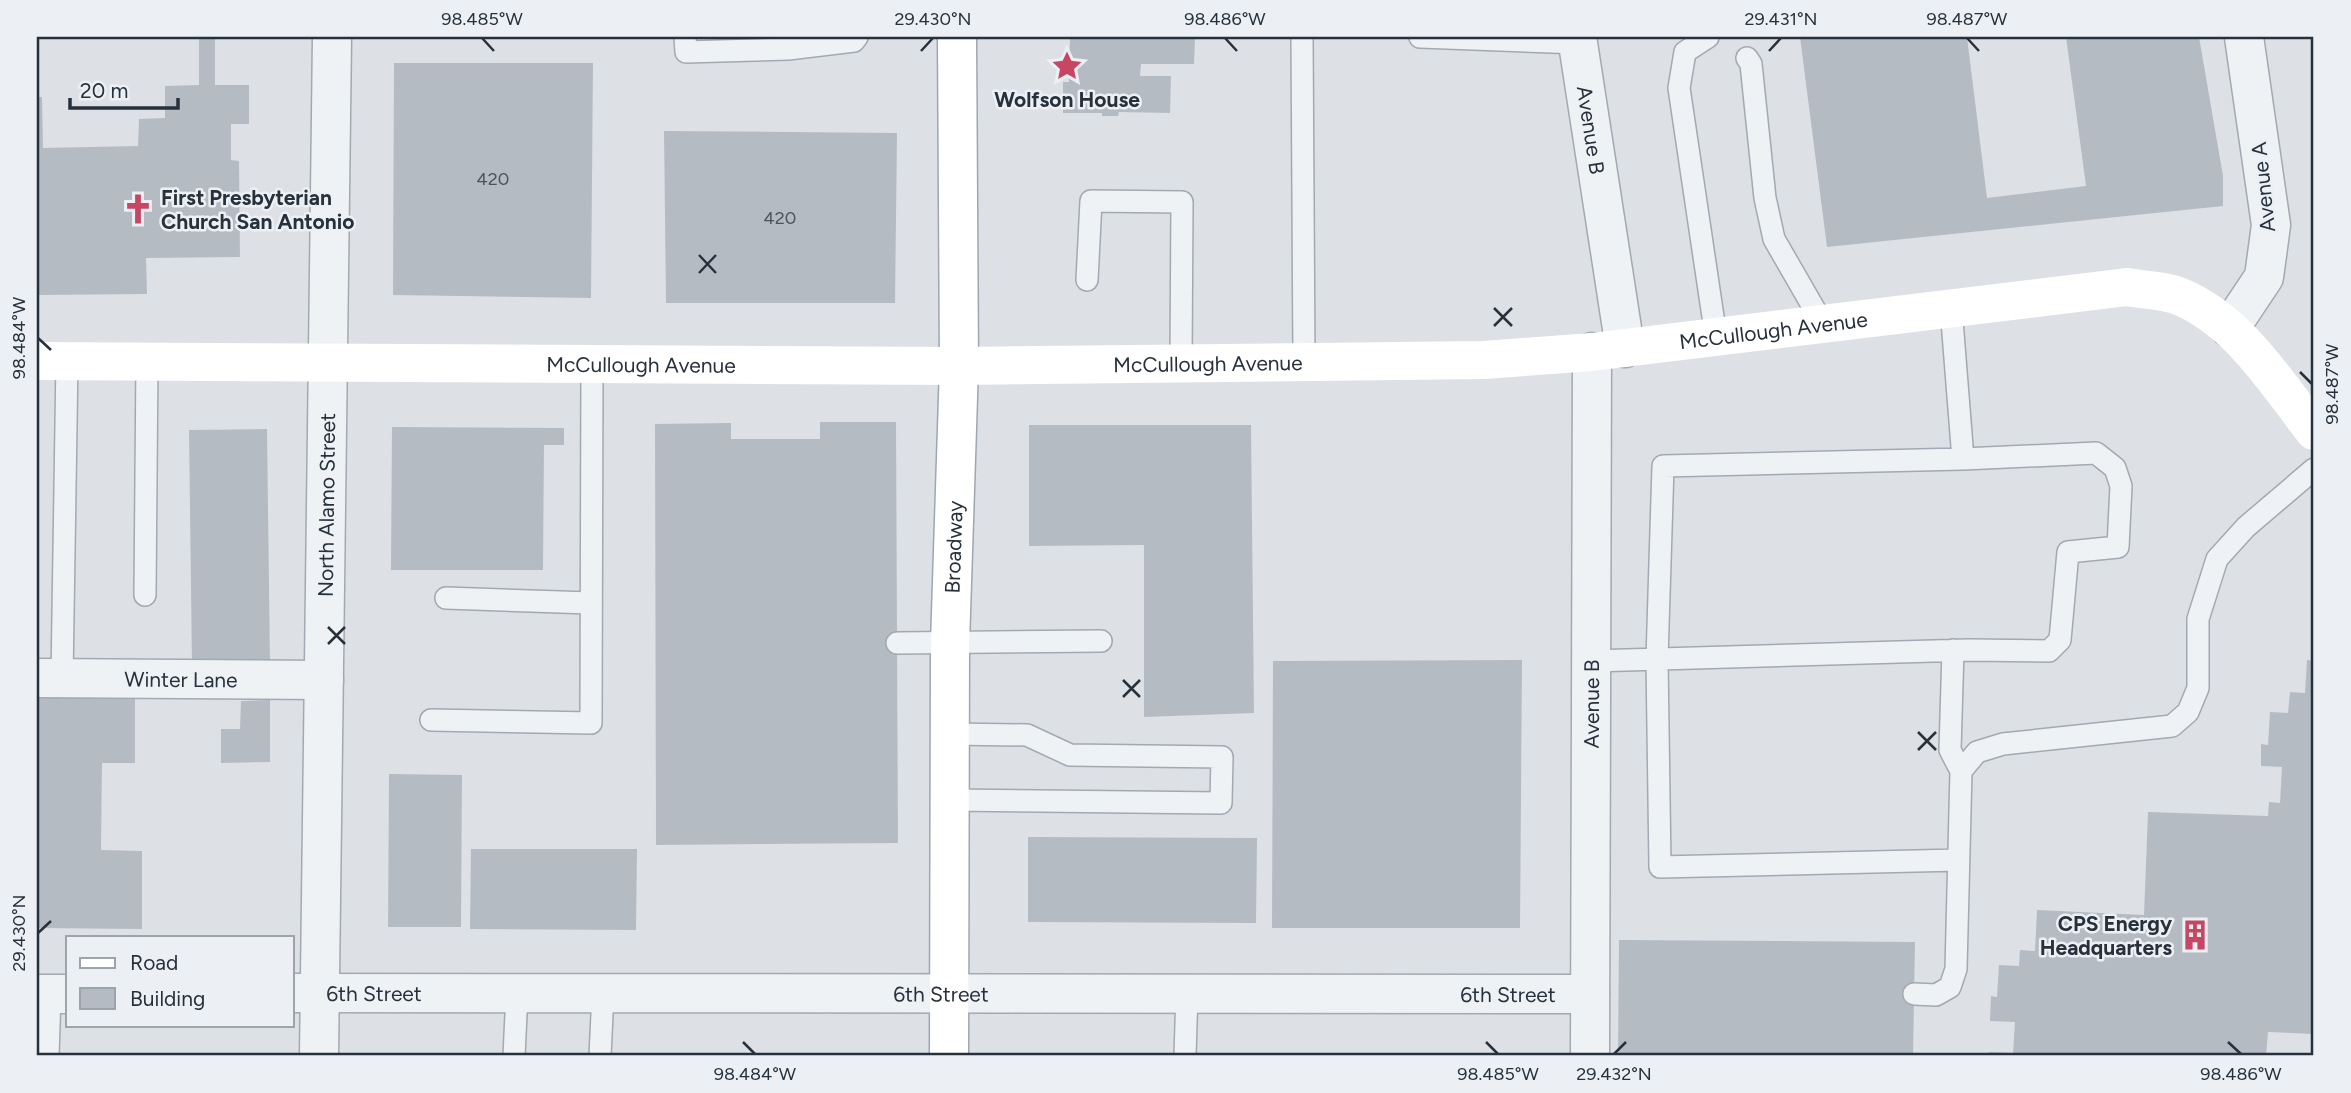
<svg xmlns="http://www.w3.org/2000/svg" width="2351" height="1093" viewBox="0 0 2351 1093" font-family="Figtree,sans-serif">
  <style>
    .building { fill: #b5bbc3 }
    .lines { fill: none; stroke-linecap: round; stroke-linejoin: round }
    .service-casing { stroke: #a3a9b0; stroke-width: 24 }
    .minor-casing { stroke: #a3a9b0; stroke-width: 41 }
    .tertiary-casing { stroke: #a3a9b0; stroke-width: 41 }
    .primary-casing { stroke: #9da7b1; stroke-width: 41 }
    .service { stroke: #eff2f5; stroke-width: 21 }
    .minor { stroke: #eff2f5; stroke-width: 38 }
    .tertiary { stroke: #eff2f5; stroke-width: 38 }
    .secondary { stroke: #fff; stroke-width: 38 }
    .primary { stroke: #fff; stroke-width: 38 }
    .ticks { fill: none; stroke: #27313c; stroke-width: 2.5 }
    .labels { text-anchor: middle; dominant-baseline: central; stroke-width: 5; stroke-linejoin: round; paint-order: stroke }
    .number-label { font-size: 18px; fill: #4a545e }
    .poi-label { font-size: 21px; font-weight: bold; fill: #27313c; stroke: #ecf0f4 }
    .street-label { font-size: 21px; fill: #27313c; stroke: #ecf0f4 }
    .neatline { fill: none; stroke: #27313c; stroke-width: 2.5 }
    .ticks-label { font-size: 18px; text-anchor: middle; fill: #27313c }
  </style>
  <rect width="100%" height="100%" fill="#dde1e6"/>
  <path class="building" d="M199 37H215V85H249V124H231V160L239 161 240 257 146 258 147 294 37 295V97H42L43 148 138 146 139 119 165 118V86L199 85Z
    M1195 37 1194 64H1141L1140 76H1171L1170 113 1119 112 1118 116H1102V113H1063V82H1069L1070 38Z
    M1800 37H1967L1987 198 2086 186 2066 37H2199L2223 176V206L1827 247Z
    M394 63H593L591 298 393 295Z
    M664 131 897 133 895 303H666Z
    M820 422H896L898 843 656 845 655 424 731 423V439H820Z
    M1029 425H1251L1254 713 1144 717V545L1029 546Z
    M392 427 564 428V445H544L543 570H391Z
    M267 429 270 664 192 665 189 430Z
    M1522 660 1520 928H1272L1273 661Z
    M2307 660 2314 661V1034L2268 1032 2266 1056H1989V1052L2013 1053 2015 1022 1990 1021 1991 996 1997 997 1999 965 2019 966 2020 950 2035 951 2037 910 2144 915 2148 812 2268 816 2269 802 2280 803 2282 767 2261 766V744L2268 745 2270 712 2288 713 2290 692 2305 693Z
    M37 695H135V763H102L101 850 142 851V929L37 928Z
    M270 700V762L221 763V729H240L241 701Z
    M389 774 462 775 461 927H388Z
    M1028 837 1257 838 1256 923 1028 922Z
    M471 849H637L636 930 470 929Z
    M1619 940 1915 942 1913 1056H1618Z"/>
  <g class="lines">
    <g class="service-casing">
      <path id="service" d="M685 37 686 52 788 49 854 41 857 37
        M1302 37 1304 361
        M1420 37 1578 43
        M1708 37 1685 52 1679 88 1716 337
        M1747 58 1751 64 1765 198 1774 239 1823 324
        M1087 280 1091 201 1182 202 1181 362
        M145 595 147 360
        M446 598 590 603
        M897 643 1101 641
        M1953 650 1950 750 1961 771
        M1592 661 1968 650 2049 651 2060 640 2068 552 2118 547 2121 486 2115 468 2096 453 1963 459 1951 308
        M62 678 67 361
        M431 720 591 723 592 364
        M950 800 1221 803 1222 757 1070 755 1027 735 950 734
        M1958 860 1660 867 1657 659 1663 466 1963 459
        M1914 994 1936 995 1950 987 1956 969 1961 771 1977 752 2003 744 2172 726 2188 712 2198 688V619L2217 559 2246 527 2314 469
        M48 1056 50 994
        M514 1056 517 993
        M600 1056 603 993
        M1185 1056 1187 992"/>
    </g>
    <g class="minor-casing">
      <g id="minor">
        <path id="s1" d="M1577 37 1625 348"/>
        <path d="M2230 328 2264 277 2271 225 2244 37"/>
        <path id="s2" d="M37 678 324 680"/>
        <path id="s3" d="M292 993 1590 994"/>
        <path d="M37 994H68"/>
        <path id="s4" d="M1590 1056 1592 352"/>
      </g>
    </g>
    <g class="tertiary-casing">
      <g id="tertiary">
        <path id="s5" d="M319 1056 332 37"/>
      </g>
    </g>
    <g class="primary-casing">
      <g id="primary">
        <path id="s7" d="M949 1056 950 644 959 366 957 37"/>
      </g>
    </g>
    <use href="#service" class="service"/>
    <use href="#minor" class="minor"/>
    <use href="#tertiary" class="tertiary"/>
    <path class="secondary" id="s6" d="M37 361 959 366 1484 360 1592 352 2127 287C2143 290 2161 290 2176 295 2237 318 2276 382 2314 431"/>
    <use href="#primary" class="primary"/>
  </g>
  <path class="ticks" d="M482 38 494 51M1225 38 1237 51M1967 38 1979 51M921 51 933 38M1769 51 1781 38M699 255 716 273M699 273 716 255M1494 308 1512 326M1494 326 1512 308M38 338 51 350M2300 372 2312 384M328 627 345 644M328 644 345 627M1123 680 1140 697M1123 697 1140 680M1918 732 1936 750M1918 750 1936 732M38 933 51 921M743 1042 755 1054M1486 1042 1498 1054M2228 1042 2241 1054M1614 1054 1626 1042"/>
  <defs>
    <g id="sight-bare" transform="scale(2.415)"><path d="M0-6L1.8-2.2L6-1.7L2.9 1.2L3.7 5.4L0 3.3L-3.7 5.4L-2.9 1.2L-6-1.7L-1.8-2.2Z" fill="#c74664" stroke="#ecf0f4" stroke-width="2.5" paint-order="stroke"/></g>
    <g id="church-bare" transform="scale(2.415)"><path d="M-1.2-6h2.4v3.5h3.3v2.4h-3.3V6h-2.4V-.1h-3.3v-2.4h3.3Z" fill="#c74664" stroke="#ecf0f4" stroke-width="2.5" paint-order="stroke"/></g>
    <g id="building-bare" transform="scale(2.415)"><path d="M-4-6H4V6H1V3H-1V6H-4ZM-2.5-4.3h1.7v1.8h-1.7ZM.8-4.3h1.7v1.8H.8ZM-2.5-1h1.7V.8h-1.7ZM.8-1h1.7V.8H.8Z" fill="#c74664" stroke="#ecf0f4" stroke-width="2.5" paint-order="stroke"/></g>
  </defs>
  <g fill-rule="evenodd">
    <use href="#sight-bare" x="1067" y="66"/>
    <use href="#church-bare" x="138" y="209"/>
    <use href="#building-bare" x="2195" y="935"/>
  </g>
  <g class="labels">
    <g class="number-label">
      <text x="493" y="179">420</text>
      <text x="780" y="218">420</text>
    </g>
    <g class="poi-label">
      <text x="1067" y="99">Wolfson House</text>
      <text x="161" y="197" text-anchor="start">First Presbyterian<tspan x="161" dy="24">Church San Antonio</tspan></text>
      <text x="2172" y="923" text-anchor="end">CPS Energy<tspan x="2172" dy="24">Headquarters</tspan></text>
    </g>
    <g class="street-label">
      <text stroke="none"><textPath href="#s1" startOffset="94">Avenue B</textPath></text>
      <text transform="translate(2263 187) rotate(-96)">Avenue A</text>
      <text stroke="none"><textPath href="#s6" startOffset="1738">McCullough Avenue</textPath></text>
      <text stroke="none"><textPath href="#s6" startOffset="1171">McCullough Avenue</textPath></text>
      <text stroke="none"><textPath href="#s6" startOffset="604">McCullough Avenue</textPath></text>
      <text stroke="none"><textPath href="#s5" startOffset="551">North Alamo Street</textPath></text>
      <text stroke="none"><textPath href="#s7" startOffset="509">Broadway</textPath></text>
      <text stroke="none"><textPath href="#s2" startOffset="144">Winter Lane</textPath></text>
      <text stroke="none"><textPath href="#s4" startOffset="352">Avenue B</textPath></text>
      <text stroke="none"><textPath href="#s3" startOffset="82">6th Street</textPath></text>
      <text stroke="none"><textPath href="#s3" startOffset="649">6th Street</textPath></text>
      <text stroke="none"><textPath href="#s3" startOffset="1216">6th Street</textPath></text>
    </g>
  </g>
  <rect width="2351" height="1093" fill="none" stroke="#ecf0f4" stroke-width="77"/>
  <rect x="66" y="936" width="228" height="91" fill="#ecf0f4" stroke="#9da4aa" stroke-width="2"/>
  <rect x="80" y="958" width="35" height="10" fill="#ffffff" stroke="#9da4aa" stroke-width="2"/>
  <text x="130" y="970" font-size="21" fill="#27313c">Road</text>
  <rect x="80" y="988" width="35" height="21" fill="#b5bbc3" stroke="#9da4aa" stroke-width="2"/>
  <text x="130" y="1006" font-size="21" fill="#27313c">Building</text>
  <path d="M70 98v10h108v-10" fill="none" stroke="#27313c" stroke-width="3.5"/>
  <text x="80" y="98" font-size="21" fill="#27313c" stroke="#ecf0f4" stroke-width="5" paint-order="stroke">20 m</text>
  <rect x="38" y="38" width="2274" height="1016" class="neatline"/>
  <g class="ticks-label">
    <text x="482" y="25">98.485°W</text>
    <text x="933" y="25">29.430°N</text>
    <text x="1225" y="25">98.486°W</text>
    <text x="1781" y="25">29.431°N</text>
    <text x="1967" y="25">98.487°W</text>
    <text transform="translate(19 338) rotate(-90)" y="6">98.484°W</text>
    <text transform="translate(2332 384) rotate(-90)" y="6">98.487°W</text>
    <text transform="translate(19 933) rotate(-90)" y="6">29.430°N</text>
    <text x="755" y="1080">98.484°W</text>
    <text x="1498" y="1080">98.485°W</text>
    <text x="1614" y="1080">29.432°N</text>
    <text x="2241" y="1080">98.486°W</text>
  </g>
</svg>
